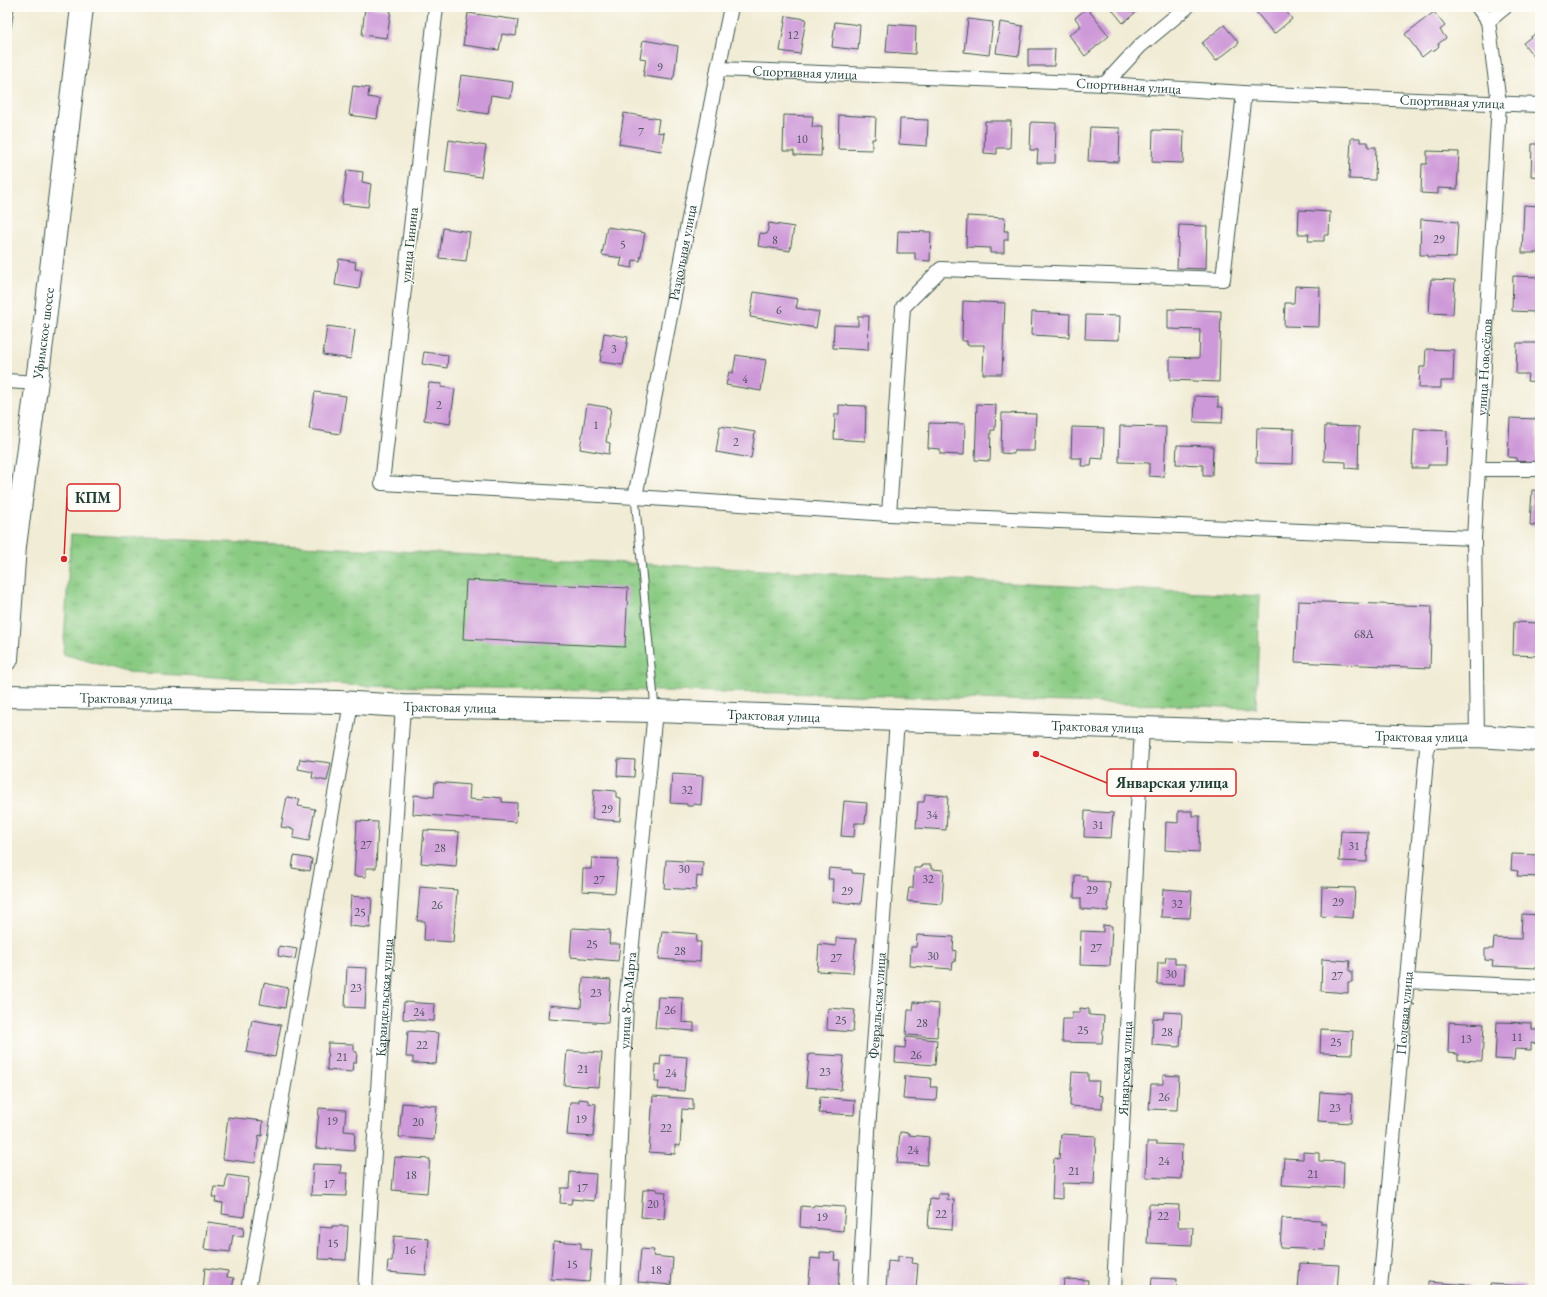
<svg xmlns="http://www.w3.org/2000/svg" width="1547" height="1297" viewBox="0 0 1547 1297" font-family="'EB Garamond',serif">
  <style>
    .grass { fill: url(#grass-tufts); stroke: #54845c }
    .building { fill: #ce99d8 }
    .lines { fill: none; stroke-linecap: round; stroke-linejoin: round }
    .service-casing { stroke: #3e574c; stroke-width: 9 }
    .minor-casing { stroke: #3e574c; stroke-width: 16 }
    .primary-casing { stroke: #3e574c; stroke-width: 24 }
    .service { stroke: #fff; stroke-width: 7 }
    .minor { stroke: #fff; stroke-width: 14 }
    .primary { stroke: #fff; stroke-width: 22 }
    .labels { text-anchor: middle; dominant-baseline: central; stroke-width: 3; stroke-linejoin: round; paint-order: stroke }
    .number-label { font-size: 12px; fill: #4b545d }
    .street-label { font-size: 14px; fill: #1f3d34; stroke: #fdfcf7 }
    .leader { fill: none; stroke: #d62828; stroke-width: 1.5 }
    .callout-dot { fill: #d62828; stroke: #fdfcf7; stroke-width: 1.5 }
    .callout { fill: #fdfcf7; stroke: #d62828; stroke-width: 1.5 }
    .callout-label { font-size: 15px; text-anchor: middle; font-weight: bold; fill: #1f3d34 }
  </style>
  <defs>
    <pattern id="grass-tufts" width="24" height="20" patternUnits="userSpaceOnUse"><rect width="24" height="20" fill="#8acb83"/><path d="M3 7l-1-3M5 7V3M7 7l1-3M15 17l-1-3M17 17v-4M19 17l1-3" fill="none" stroke="#70a66c"/></pattern>
  </defs>
  <rect width="100%" height="100%" fill="#fdfcf7"/>
  <filter id="ink" filterUnits="userSpaceOnUse"><feTurbulence type="fractalNoise" baseFrequency=".025" numOctaves="2"/><feDisplacementMap in="SourceGraphic" scale="8" xChannelSelector="R" yChannelSelector="G"/><feConvolveMatrix kernelMatrix="1 2 1 2 8 2 1 2 1" color-interpolation-filters="sRGB"/></filter>
  <filter id="wash" filterUnits="userSpaceOnUse"><feTurbulence type="fractalNoise" baseFrequency=".012" numOctaves="4" result="noise"/><feDisplacementMap in="SourceGraphic" scale="16" xChannelSelector="R" yChannelSelector="G"/><feGaussianBlur stdDeviation="0.9" result="paint"/><feColorMatrix in="noise" values="0 0 0 0 0 0 0 0 0 0 0 0 0 0 0 0 0 1.4 0 .05"/><feComposite in="paint" operator="in"/></filter>
  <g filter="url(#wash)">
    <rect width="100%" height="100%" fill="#f1ecd5"/>
    <path class="grass" d="M71 534 1260 596 1256 708 786 693 366 686 127 672 63 654Z"/>
    <g id="blocks">
      <path class="building" d="M365 7 391 10 387 38 362 35Z
        M1110 7H1142L1123 23Z
        M1252 7H1283L1292 19 1274 34Z
        M1087 8 1109 36 1085 56 1069 35 1081 26 1075 18Z
        M1434 12 1445 26 1440 30 1446 38 1438 44 1439 46 1433 52 1431 50 1422 57 1405 34Z
        M468 13 518 20 516 36 502 34 499 50 463 45Z
        M786 16 806 19 800 54 780 51Z
        M968 19 993 22 989 55 964 52Z
        M835 22 860 25 858 50 832 47Z
        M1000 22 1023 26 1019 56 996 53Z
        M888 24 916 26 915 54 886 52Z
        M1224 25 1239 43 1216 61 1202 43Z
        M1540 30V64L1523 43Z
        M643 40 678 46 674 77H673L672 80 643 76 646 59 640 58Z
        M1028 49H1055L1054 66H1028Z
        M461 75 513 82 511 98 491 95 488 114 456 109Z
        M353 86 369 88 368 97 380 99 377 119 349 115Z
        M624 113 659 119 657 132 664 133 661 151 619 144Z
        M784 115 813 116 812 127H822L821 156 794 155V151H783Z
        M839 115 876 117 875 139H872V150L838 149Z
        M900 119 928 120 927 146 899 144Z
        M985 121H1011L1010 148H997V154L984 153Z
        M1031 122 1056 123 1055 163H1037L1038 150H1030Z
        M1090 127 1120 128 1119 162 1088 161Z
        M1153 130 1184 131 1183 163 1152 162Z
        M1351 138H1360V142H1368V147H1376L1375 180 1349 179Z
        M449 140 486 146 481 177 445 172Z
        M1532 144H1540V177L1531 176Z
        M1427 151 1459 152 1457 189 1438 188V194L1421 193 1422 164H1427Z
        M347 170 363 172 362 182 371 184 368 207 342 204Z
        M1524 205 1540 206V253H1522Z
        M1299 210 1330 212 1329 235H1324V241H1308L1309 234H1298Z
        M967 216 1005 218 1004 231H1008V240H1004V253H990V248L966 247Z
        M1421 219 1458 222 1456 258 1428 257V255H1420Z
        M769 223 794 227 790 251 758 246 760 233 767 234Z
        M1179 225 1207 226 1206 269 1177 268Z
        M607 227 645 233 640 261 633 260 632 268 620 266 622 258 602 255Z
        M443 228 470 232 466 261 439 258Z
        M898 231 931 232 930 261 915 260V253H897Z
        M339 259 356 262 355 269 362 270 359 289 335 285Z
        M1513 276 1540 277V316H1534V312L1512 311Z
        M1431 279 1455 280 1453 314 1429 313Z
        M1295 286 1320 287 1319 327 1284 326 1285 303H1294Z
        M754 292 798 299 796 308 819 312 816 328 750 317Z
        M963 301 1005 303 1002 374H983L984 345H967V341H962Z
        M1168 309 1221 311 1219 382 1170 380V357L1199 358 1200 330 1168 329Z
        M1032 312 1070 314 1069 337 1031 335Z
        M1086 315 1120 316 1119 340 1085 339Z
        M858 316H869L868 350 833 348 834 325 858 326Z
        M327 326 355 330 351 359 323 355Z
        M604 333 628 337 623 365 600 362Z
        M1517 343H1540V382L1527 381 1528 374H1516Z
        M1426 349 1454 350 1453 381H1441V388H1419L1420 367H1425Z
        M424 352 448 355 447 368 422 364Z
        M736 355 766 360 761 391 726 385 729 372 733 373Z
        M429 383 442 384 441 387 455 389 450 424 424 420Z
        M315 392 346 396 340 434 309 429Z
        M1195 396 1218 397V407H1223L1222 423 1194 422Z
        M587 404 611 408 606 442 610 443 609 454 580 449Z
        M977 404 996 405 995 430H991L990 461 975 460Z
        M839 405 866 406 865 441 834 439 835 414H839Z
        M1002 413 1036 414 1034 451H1014V454L1001 453Z
        M1510 418 1537 419 1536 467 1517 466V458L1508 457Z
        M929 423 965 424 964 455 940 454V449L928 448Z
        M720 426 755 432 751 458 716 452Z
        M1120 426 1166 427 1164 477 1149 476V463L1119 462Z
        M1325 426 1359 427 1358 469 1346 468V462L1324 461Z
        M1072 427 1104 428 1103 459 1092 458 1091 466H1081L1082 458H1071Z
        M1257 428 1294 429 1293 464 1256 463Z
        M1414 429 1447 431 1446 465H1428V468H1412Z
        M1177 445 1213 446 1212 476H1203V465L1176 464Z
        M1532 490 1540 491V526L1530 525Z
        M466 580 628 588 625 647 463 639Z
        M1298 601 1432 606 1430 668 1295 662Z
        M1514 622 1540 623V656L1513 655Z
        M300 759 331 763 327 781 312 778 313 772 298 769Z
        M618 759 635 760 634 777 617 776Z
        M672 774 703 776 701 805 694 804 693 806H687V804L670 803Z
        M435 782 470 785 469 799 482 800 483 796 502 798V802L517 803 516 822 413 814 414 795 434 797Z
        M594 789 616 791V797L621 798 620 821 592 819Z
        M925 794 948 796 946 830 916 828 918 802H924Z
        M287 797 300 799 298 806 315 809 309 841 293 838 294 829 281 827Z
        M844 801 867 803 865 823H855L854 837 841 836Z
        M1085 811 1113 813 1111 838 1084 837Z
        M1178 811H1192V816H1200L1199 852 1165 850 1166 822 1178 823Z
        M357 821 378 822 376 868H366V877L354 876Z
        M424 830 459 832 456 866 421 863Z
        M1341 831 1368 832 1367 862 1339 861Z
        M1512 854 1540 855V877L1517 876 1518 871 1511 870Z
        M294 856 312 859 310 871 292 868Z
        M592 858 618 859 615 893 582 891 583 869H591Z
        M666 860 703 862 702 877 697 876 696 890 664 888Z
        M922 865H931V869L944 870 942 904 907 901 909 888H913L914 868H921Z
        M829 868 852 870V873L864 874 861 904 832 902 833 879H828Z
        M1075 875 1087 876V881L1110 882 1108 911 1081 909V898H1074Z
        M420 887 457 890 453 942 424 940 425 921H417Z
        M1322 887 1355 888 1353 918 1321 916Z
        M1163 889 1192 891 1190 918 1161 917Z
        M351 896 372 898 370 928 349 926Z
        M1522 914 1540 915 1537 968 1492 966 1493 961 1485 960V949H1493L1494 938 1521 939Z
        M1103 925 1112 926 1110 966 1080 965 1081 931 1103 932Z
        M572 928 610 930 609 944H620L618 961 570 957Z
        M662 931 697 934 696 942H701L700 962 659 959Z
        M917 935 954 937 953 950 956 951 955 962H953L952 969 910 966 911 947H916Z
        M836 938 856 939 853 973 817 971 819 944 836 946Z
        M279 946 297 949 295 959 278 956Z
        M1166 957H1175V964H1185L1184 985 1157 984 1158 963H1165Z
        M1322 959 1350 961 1349 971H1352V982H1348V993L1321 991Z
        M347 967 367 968 365 1008 345 1007Z
        M583 978 611 980 608 1023 549 1019 550 1005 581 1008Z
        M264 983 288 988 285 1008 260 1004Z
        M658 997 683 998 682 1022 694 1023V1031L655 1028Z
        M404 1002 435 1004 434 1021 403 1019Z
        M914 1002 939 1004 937 1037 906 1035 908 1010H913Z
        M828 1008 855 1010 853 1032 827 1030Z
        M1080 1008 1089 1009V1015L1104 1016 1102 1043 1062 1042 1063 1019H1072V1013H1080Z
        M1164 1012 1182 1013 1180 1047 1152 1045 1153 1018 1163 1019Z
        M252 1020 281 1025 275 1057 246 1052Z
        M1449 1022 1484 1024 1482 1061 1458 1060V1054L1448 1053Z
        M1497 1022 1532 1023V1030H1538L1537 1044 1531 1043V1050L1515 1049 1514 1060 1495 1059Z
        M1321 1029 1353 1031 1352 1054 1320 1053Z
        M408 1031 439 1033 436 1064 413 1063V1057H406Z
        M906 1037 937 1040 935 1065 895 1062 896 1047 905 1048Z
        M328 1043 354 1044V1052H357L356 1063H353L352 1072 327 1070Z
        M567 1051 602 1053 599 1087 564 1085Z
        M809 1054 844 1056 841 1090 806 1087Z
        M661 1055 687 1057 684 1091 658 1089 659 1082H655L656 1064 660 1065Z
        M1072 1072 1088 1073V1081H1099L1098 1095 1103 1096 1102 1108 1070 1106Z
        M1163 1075 1179 1076 1177 1110 1149 1109 1151 1084H1163Z
        M905 1076 931 1078 930 1087H937L936 1101 903 1099Z
        M1320 1092 1352 1094 1351 1123 1318 1121Z
        M653 1096 693 1099V1110L682 1109 680 1146 675 1145V1154L649 1152Z
        M820 1097 855 1100 854 1115 819 1113Z
        M579 1099 588 1100V1103L596 1104 593 1137 567 1135 570 1102H579Z
        M402 1103 437 1106 434 1140 399 1137Z
        M319 1108 346 1110 344 1131 355 1132 354 1151 316 1148Z
        M228 1117 263 1121 262 1136 259 1135 255 1163 223 1159Z
        M900 1132 910 1133 909 1135 929 1137 927 1165 897 1163Z
        M1061 1134 1096 1136 1094 1184 1062 1183V1199L1052 1198 1054 1158 1059 1159Z
        M1147 1142H1156V1144L1182 1145 1181 1179 1146 1177Z
        M1303 1152 1319 1153V1161L1344 1162 1343 1188 1282 1185 1284 1158 1303 1159Z
        M395 1157 430 1159 427 1193 392 1190Z
        M313 1164 341 1165 340 1173H347L346 1196 311 1195Z
        M570 1172 596 1174 594 1201 572 1199 571 1204 560 1203 561 1188H569Z
        M227 1175 249 1178 244 1217 222 1214 223 1203 215 1202 216 1197H212L214 1187 225 1188Z
        M649 1188 657 1189V1191L666 1192 664 1219 641 1217 643 1190H649Z
        M938 1194H948L947 1199 954 1200 952 1230 928 1228 930 1198 938 1199Z
        M1149 1204 1179 1205 1178 1227H1193L1192 1245 1147 1243Z
        M814 1205 845 1207 843 1231 800 1227 801 1206 813 1207Z
        M1282 1218 1321 1220V1224H1326L1325 1250 1280 1248Z
        M208 1222 244 1227 243 1237 233 1235 230 1252 204 1249Z
        M332 1226H348L346 1260 318 1259 320 1227 332 1228Z
        M394 1236 429 1239 426 1275 387 1272 388 1261H392Z
        M554 1241 581 1243V1249L592 1250 589 1282 551 1279Z
        M641 1249 654 1250 653 1256 673 1258 671 1285 638 1282Z
        M820 1252 835 1253 834 1260H840L838 1290H808L811 1258 820 1259Z
        M898 1256 913 1257 912 1263 918 1264 916 1290H886L888 1261 898 1262Z
        M1300 1263 1339 1265 1337 1290H1298Z
        M205 1268 228 1271 227 1277 234 1278 232 1290H203Z
        M1152 1278 1177 1279 1176 1290H1147V1288L1151 1289Z
        M1064 1279 1088 1280 1087 1290H1063Z
        M1428 1282 1470 1285V1290H1428Z
        M1490 1284 1525 1286V1290H1489Z"/>
    </g>
  </g>
  <g filter="url(#ink)">
    <use href="#blocks" fill-opacity="0" stroke="#3e574c" stroke-width="1"/>
    <g class="lines">
      <g class="service-casing">
        <path id="service" d="M7 28 10 7
          M635 497 655 709"/>
      </g>
      <g class="minor-casing">
        <g id="minor">
          <path d="M436 7 382 483 635 497 889 514 1474 538"/>
          <path d="M1478 7 1488 21"/>
          <path id="s1" d="M718 69 1105 84 1244 93 1540 105"/>
          <path d="M1105 84 1140 46 1187 7"/>
          <path d="M7 381 37 383"/>
          <path d="M1477 469H1540"/>
          <path id="s2" d="M635 497 718 69 731 7"/>
          <path d="M889 514 903 307 941 269 1223 279 1244 93"/>
          <path id="s3" d="M1477 736 1474 538 1499 103 1488 21 1505 7"/>
          <path d="M1406 981 1540 987"/>
          <path d="M248 1290 351 703"/>
          <path id="s4" d="M365 1290 403 706"/>
          <path id="s5" d="M613 1290 626 1005 655 711"/>
          <path id="s6" d="M860 1290 868 1131 897 720"/>
          <path id="s7" d="M1114 1290 1142 727"/>
          <path id="s8" d="M1380 1290 1428 737"/>
        </g>
      </g>
      <g class="primary-casing">
        <g id="primary">
          <path id="s9" d="M7 659 15 546 45 320 82 7"/>
          <path id="s10" d="M7 696 339 702 403 706 655 711 897 720 1428 737 1477 736 1540 740"/>
        </g>
      </g>
      <use href="#service" class="service"/>
      <use href="#minor" class="minor"/>
      <use href="#primary" class="primary"/>
    </g>
  </g>
  <g class="labels">
    <g class="number-label">
      <text x="793" y="35">12</text>
      <text x="660" y="67">9</text>
      <text x="641" y="132">7</text>
      <text x="802" y="139">10</text>
      <text x="1439" y="239">29</text>
      <text x="775" y="240">8</text>
      <text x="623" y="244">5</text>
      <text x="779" y="310">6</text>
      <text x="614" y="349">3</text>
      <text x="745" y="379">4</text>
      <text x="439" y="405">2</text>
      <text x="596" y="425">1</text>
      <text x="736" y="442">2</text>
      <text x="1364" y="634">68А</text>
      <text x="687" y="790">32</text>
      <text x="607" y="809">29</text>
      <text x="932" y="815">34</text>
      <text x="1098" y="825">31</text>
      <text x="366" y="845">27</text>
      <text x="1354" y="846">31</text>
      <text x="440" y="848">28</text>
      <text x="684" y="869">30</text>
      <text x="928" y="879">32</text>
      <text x="599" y="880">27</text>
      <text x="1092" y="890">29</text>
      <text x="847" y="891">29</text>
      <text x="1338" y="902">29</text>
      <text x="1177" y="904">32</text>
      <text x="437" y="905">26</text>
      <text x="360" y="912">25</text>
      <text x="592" y="944">25</text>
      <text x="1096" y="948">27</text>
      <text x="680" y="951">28</text>
      <text x="933" y="956">30</text>
      <text x="836" y="958">27</text>
      <text x="1171" y="974">30</text>
      <text x="1337" y="976">27</text>
      <text x="356" y="988">23</text>
      <text x="596" y="993">23</text>
      <text x="670" y="1010">26</text>
      <text x="419" y="1012">24</text>
      <text x="841" y="1020">25</text>
      <text x="922" y="1023">28</text>
      <text x="1083" y="1030">25</text>
      <text x="1167" y="1032">28</text>
      <text x="1517" y="1037">11</text>
      <text x="1466" y="1039">13</text>
      <text x="1336" y="1042">25</text>
      <text x="422" y="1045">22</text>
      <text x="916" y="1055">26</text>
      <text x="342" y="1057">21</text>
      <text x="583" y="1069">21</text>
      <text x="825" y="1072">23</text>
      <text x="671" y="1073">24</text>
      <text x="1164" y="1097">26</text>
      <text x="1335" y="1108">23</text>
      <text x="581" y="1119">19</text>
      <text x="332" y="1121">19</text>
      <text x="418" y="1122">20</text>
      <text x="666" y="1128">22</text>
      <text x="913" y="1150">24</text>
      <text x="1164" y="1161">24</text>
      <text x="1074" y="1171">21</text>
      <text x="1313" y="1174">21</text>
      <text x="411" y="1175">18</text>
      <text x="329" y="1184">17</text>
      <text x="582" y="1188">17</text>
      <text x="653" y="1204">20</text>
      <text x="941" y="1214">22</text>
      <text x="1163" y="1216">22</text>
      <text x="822" y="1217">19</text>
      <text x="333" y="1243">15</text>
      <text x="410" y="1250">16</text>
      <text x="572" y="1264">15</text>
      <text x="656" y="1270">18</text>
    </g>
    <g class="street-label">
      <text stroke="none"><textPath href="#s1" startOffset="87">Спортивная улица</textPath></text>
      <text stroke="none"><textPath href="#s1" startOffset="411">Спортивная улица</textPath></text>
      <text stroke="none"><textPath href="#s1" startOffset="735">Спортивная улица</textPath></text>
      <text transform="translate(409 245) rotate(-84)">улица Гинина</text>
      <text stroke="none"><textPath href="#s2" startOffset="249">Раздольная улица</textPath></text>
      <text stroke="none"><textPath href="#s9" startOffset="328">Уфимское шоссе</textPath></text>
      <text stroke="none"><textPath href="#s3" startOffset="369">улица Новосёлов</textPath></text>
      <text stroke="none"><textPath href="#s10" startOffset="119">Трактовая улица</textPath></text>
      <text stroke="none"><textPath href="#s10" startOffset="443">Трактовая улица</textPath></text>
      <text stroke="none"><textPath href="#s10" startOffset="767">Трактовая улица</textPath></text>
      <text stroke="none"><textPath href="#s10" startOffset="1091">Трактовая улица</textPath></text>
      <text stroke="none"><textPath href="#s10" startOffset="1415">Трактовая улица</textPath></text>
      <text stroke="none"><textPath href="#s4" startOffset="293">Караидельская улица</textPath></text>
      <text stroke="none"><textPath href="#s5" startOffset="290">улица 8-го Марта</textPath></text>
      <text stroke="none"><textPath href="#s6" startOffset="285">Февральская улица</textPath></text>
      <text stroke="none"><textPath href="#s8" startOffset="278">Полевая улица</textPath></text>
      <text stroke="none"><textPath href="#s7" startOffset="222">Январская улица</textPath></text>
    </g>
  </g>
  <path class="leader" d="M64 559L67 497M1036 754L1107 783"/>
  <g class="callout-dot">
    <circle cx="64" cy="559" r="4"/>
    <circle cx="1036" cy="754" r="4"/>
  </g>
  <g class="callout">
    <rect x="67" y="484" width="53" height="27" rx="4"/>
    <rect x="1107" y="769" width="129" height="27" rx="4"/>
  </g>
  <g class="callout-label">
    <text x="93" y="503">КПМ</text>
    <text x="1172" y="788">Январская улица</text>
  </g>
  <rect width="1547" height="1297" fill="none" stroke="#fdfcf7" stroke-width="24"/>
</svg>
